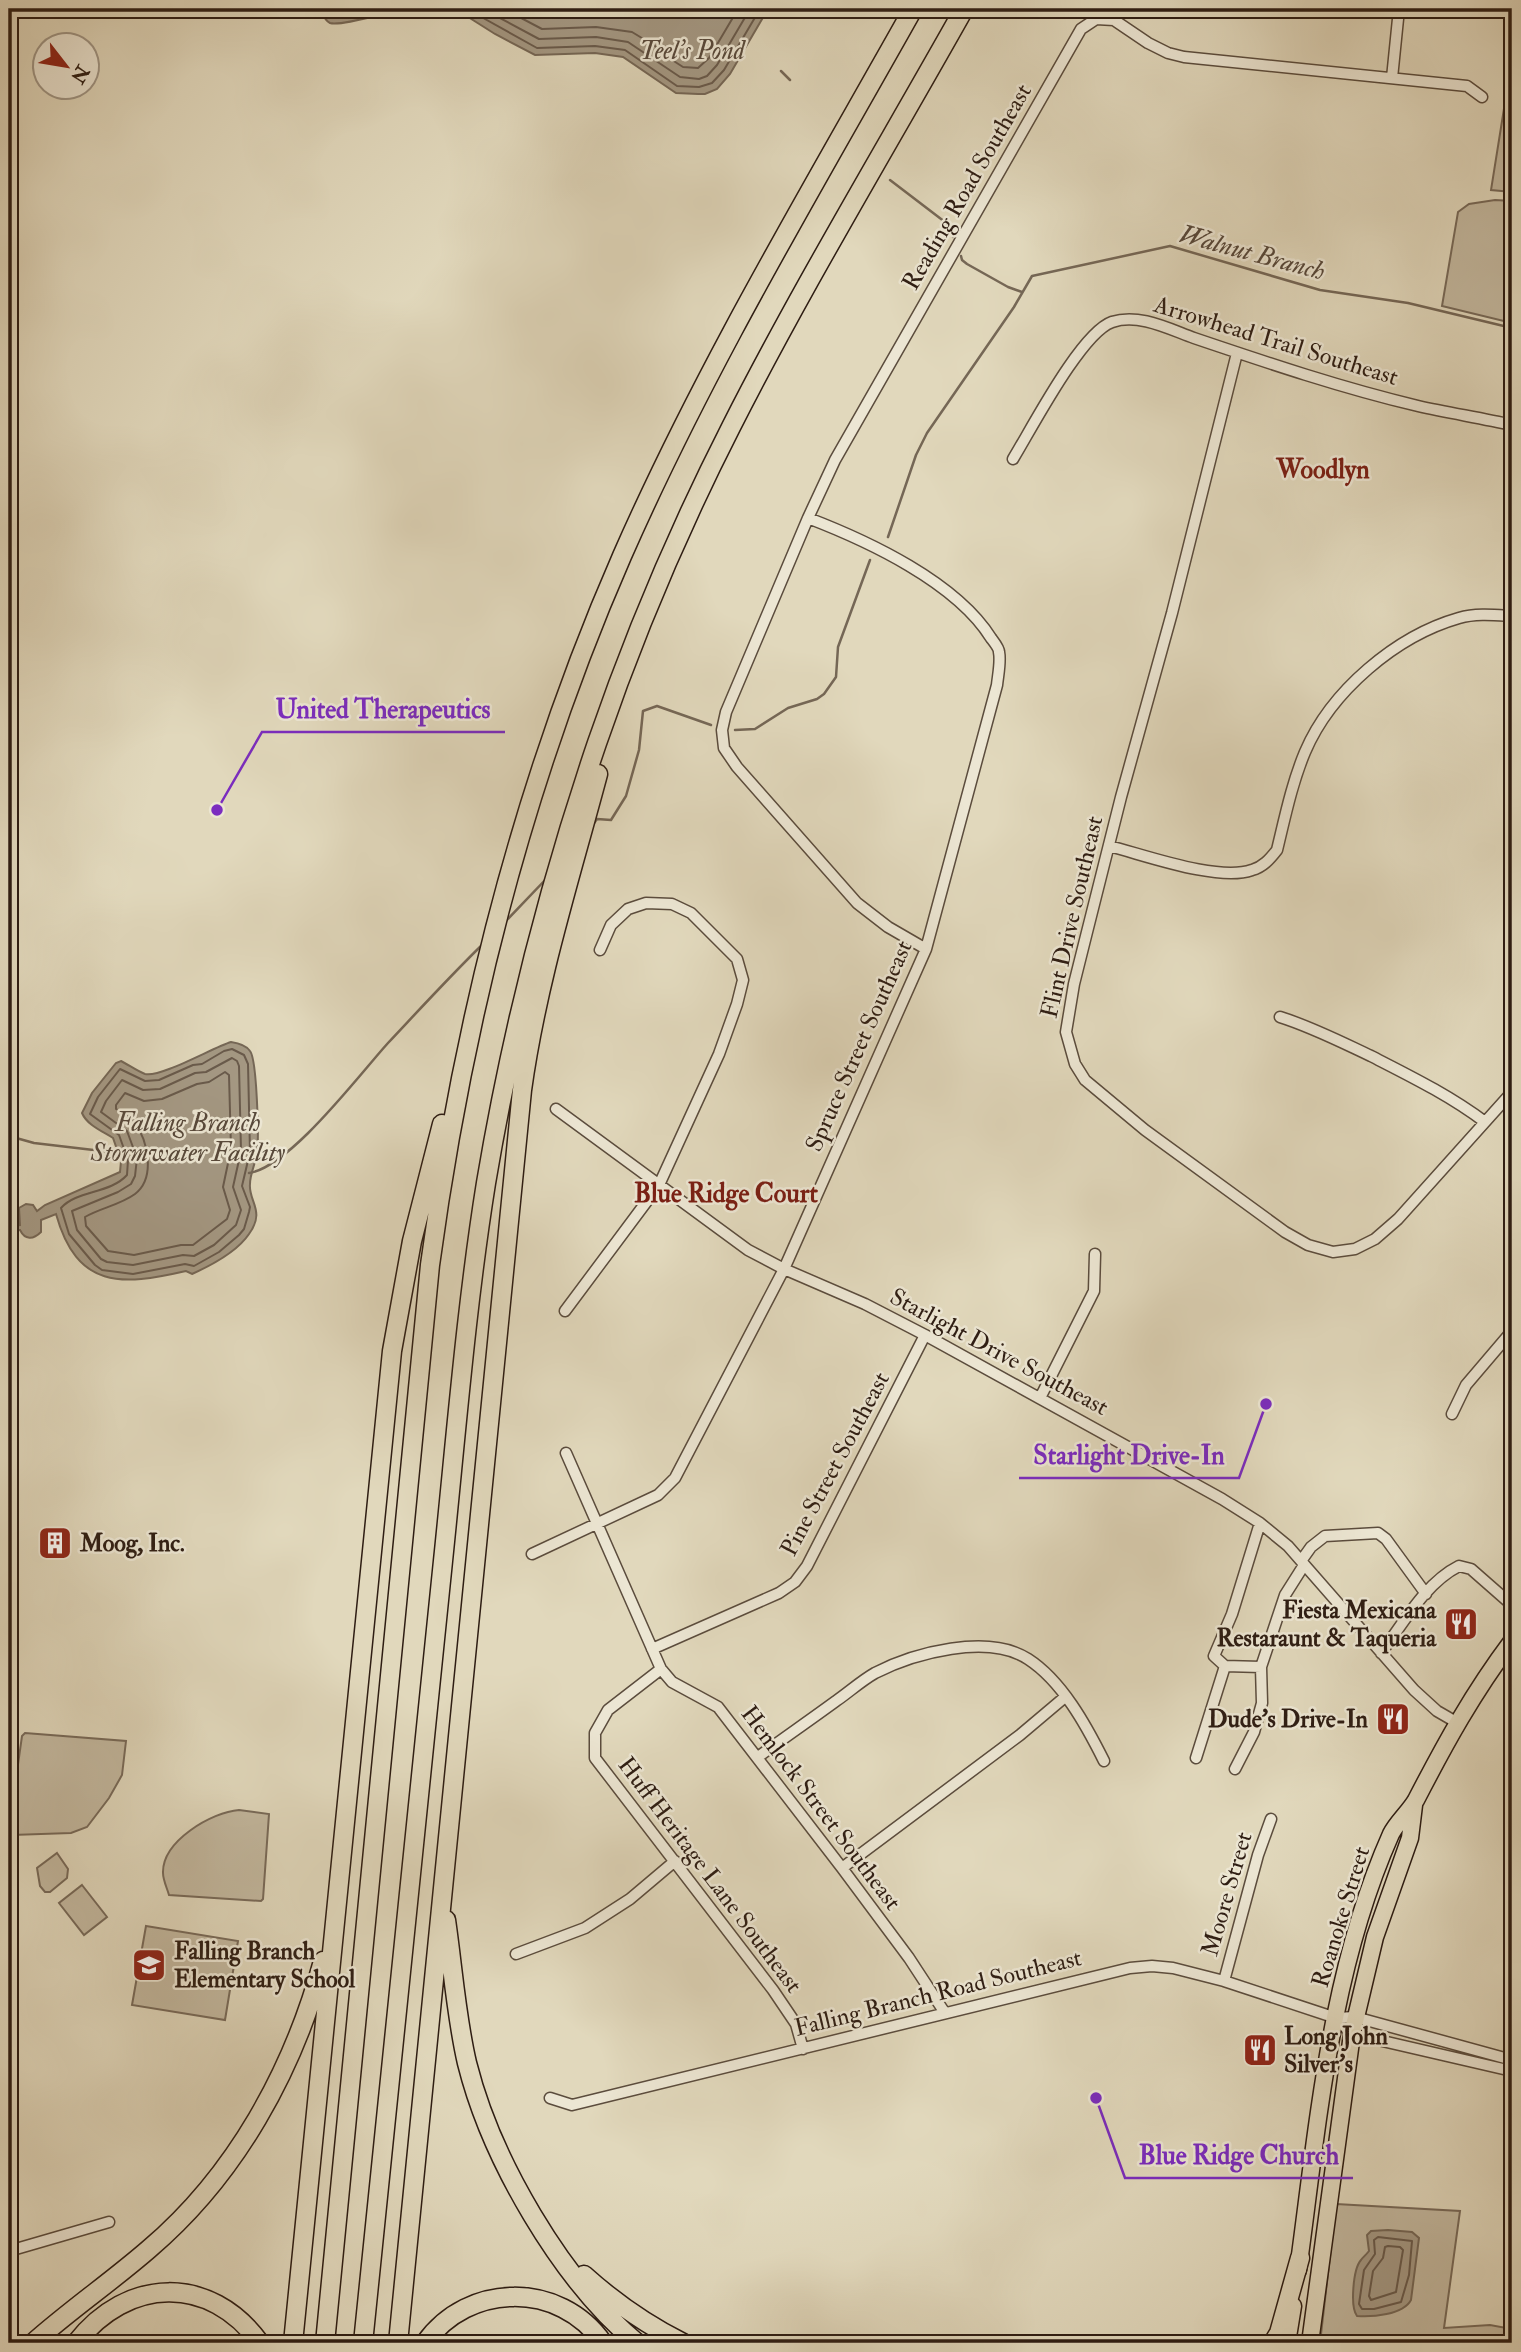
<svg xmlns="http://www.w3.org/2000/svg" width="1521" height="2352" viewBox="0 0 1521 2352" font-family="'IM FELL Double Pica',serif">
  <style>
    .green { fill: #c3b89f; stroke: #786a59; stroke-width: 2 }
    .water { fill: #a49883; stroke: #756756; stroke-width: 2 }
    .lines { fill: none; stroke-linecap: round; stroke-linejoin: round }
    .shore { stroke: #695a4b; stroke-width: 2 }
    .stream { stroke: #756756; stroke-width: 2.5 }
    .minor-casing { stroke: #5b4c3d; stroke-width: 13 }
    .primary-casing { stroke: #2e1d13; stroke-width: 19 }
    .motorway-casing { stroke: #2e1d13; stroke-width: 21 }
    .minor { stroke: #ece6d3; stroke-width: 10 }
    .primary { stroke: #e1d8bc; stroke-width: 16 }
    .motorway { stroke: #e1d8bc; stroke-width: 18 }
    .labels { text-anchor: middle; dominant-baseline: central; stroke-width: 5; stroke-linejoin: round; paint-order: stroke }
    .street-label { font-size: 24px; fill: #2e1d13; stroke: #ece6d3 }
    .poi-label { font-size: 24px; font-weight: bold; fill: #2e1d13; stroke: #ece6d3; text-anchor: start }
    .water-label { font-size: 26px; font-style: italic; fill: #57483a; stroke: #ece6d3 }
    .neighbourhood-label { font-size: 26px; font-weight: bold; fill: #7a1f14; stroke: #ece6d3 }
    .leader { fill: none; stroke: #7b2cbf; stroke-width: 2.5 }
    .callout-dot { fill: #7b2cbf; stroke: #ece6d3; stroke-width: 2.5 }
    .callout-label { font-size: 26px; text-anchor: middle; font-weight: bold; fill: #7b2cbf; stroke: #ece6d3; stroke-width: 5; stroke-linejoin: round; paint-order: stroke }
  </style>
  <rect width="100%" height="100%" fill="#e1d8bc"/>
  <filter id="stains"><feTurbulence type="fractalNoise" baseFrequency=".00286" numOctaves="4"/><feColorMatrix values="0 0 0 0 .2 0 0 0 0 .09 0 0 0 0 .02 0 0 0 .5 -.17"/></filter>
  <radialGradient id="worn" r=".72"><stop offset=".6" stop-color="#630" stop-opacity="0"/><stop offset="1" stop-color="#630" stop-opacity=".3"/></radialGradient>
  <path class="green" d="M1512 90V192L1491 190 1506 96Z
    M1495 200 1512 201V323L1442 306 1458 212 1469 204Z
    M25 1733 126 1741 122 1775 109 1798 87 1827 71 1833 12 1835 11 1814 22 1736Z
    M239 1810 269 1814 263 1899 261 1901 169 1895C167 1888 163 1880 163 1873 162 1841 212 1812 239 1810Z
    M57 1853 68 1869 67 1878 50 1892H45L40 1886 37 1868Z
    M82 1885 107 1917 84 1935 59 1903Z
    M146 1926 238 1941 225 2020 132 2005Z
    M1336 2204 1460 2211 1444 2328 1490 2325 1512 2329V2333L1470 2343H1320Z"/>
  <path class="water" d="M321 9H408C392 11 340 27 330 23 324 20 323 14 321 9Z
    M448 9H768L730 74 717 89 705 94H698L676 93 623 57 595 53 535 55 495 34 457 10Z
    M231 1042C238 1043 246 1045 250 1051 257 1060 259 1138 257 1152 256 1163 250 1173 250 1184 248 1201 266 1211 249 1234 237 1252 212 1265 192 1274L186 1271C121 1286 77 1289 56 1214L41 1220V1232C33 1240 25 1240 20 1230H9V1226L20 1225 19 1208 26 1204 33 1205 37 1211 45 1205 120 1172 121 1161 113 1138C102 1131 87 1125 82 1113L92 1093 116 1063 121 1061C129 1065 137 1071 145 1074 160 1078 214 1047 231 1042Z
    M1388 2230 1412 2232 1419 2238 1411 2300C1403 2315 1372 2317 1357 2316 1350 2307 1353 2269 1361 2260 1363 2257 1366 2255 1369 2251L1367 2235 1371 2231Z"/>
  <g class="lines">
    <path class="shore" d="M467 9 537 48 595 46 625 50 677 86 699 87 712 83 724 70 760 9
      M483 9 539 39 596 37 628 42 680 77 699 79 707 76 717 65 750 9
      M504 9 542 29 596 27 632 32 655 46 666 56 683 67 698 68 709 58 738 9
      M232 1049 244 1055 248 1064 250 1152 242 1186 250 1207 249 1212 244 1229 239 1235 219 1252 194 1266 185 1264 133 1274 102 1270 95 1265 69 1234 61 1208C77 1190 110 1194 127 1175L128 1160 119 1135 90 1114 98 1097 120 1069 145 1081 159 1080 193 1065 202 1064 224 1051Z
      M232 1058 237 1061 239 1066 241 1151 233 1187 241 1210 236 1225 214 1245 194 1256 183 1255 133 1265 107 1262 101 1259 77 1230 72 1211 118 1192 131 1184 135 1176 137 1158 127 1131 101 1112 106 1101 122 1080 143 1090 160 1089 195 1073 206 1072Z
      M225 1072 229 1075 231 1149 223 1187 230 1210 227 1219 193 1245H181L134 1255 108 1251 86 1226 85 1217C100 1208 120 1205 135 1194 156 1178 148 1140 134 1122 130 1116 123 1113 116 1109V1105L125 1093 144 1101 162 1099 197 1084 209 1082Z
      M1378 2237 1412 2241 1409 2275 1401 2302 1374 2309H1362L1359 2304 1364 2270 1375 2254 1374 2240Z
      M1388 2246 1400 2247 1403 2250 1396 2292 1371 2300 1369 2296 1373 2271 1383 2258 1385 2247Z"/>
    <path class="stream" d="M781 71 790 80
      M890 180 945 222 953 237
      M961 256 962 260 967 264 1008 287 1022 292
      M888 537 916 455 927 433 1014 307 1032 276 1170 246 1320 290 1408 303 1512 328
      M735 730 755 729 788 708 817 699 824 694 836 677 838 647 870 560
      M592 826 597 819 611 820 626 796 639 750 643 711 657 706 711 725
      M504 923 548 877
      M9 1136 34 1143 119 1153
      M249 1173C290 1167 359 1075 388 1043 420 1009 451 975 484 943"/>
    <g class="minor-casing">
      <path id="minor" d="M1392 78 1399 9
        M1237 353 1172 613 1121 797 1087 932 1074 984 1066 1032 1075 1064 1085 1080 1145 1130 1285 1232 1308 1245 1333 1252 1355 1249 1375 1239 1398 1219 1512 1092
        M1013 459C1032 428 1081 333 1112 322 1139 313 1169 329 1194 338 1268 363 1342 388 1418 406 1449 413 1481 418 1512 425
        M1109 846C1145 855 1218 882 1252 870 1263 867 1270 859 1277 850 1285 817 1292 783 1305 752 1331 691 1396 636 1459 618 1476 613 1495 615 1512 616
        M926 949 888 927 857 903 737 767 724 748 722 730 726 712 808 518 835 460 1081 29 1096 19 1114 20 1148 43 1168 53 1184 57 1467 86 1482 97
        M1280 1017C1312 1027 1341 1042 1371 1056 1410 1076 1449 1095 1485 1122
        M556 1109 748 1250 784 1269 865 1304 925 1335 1222 1499 1260 1523 1288 1546 1414 1690 1437 1711 1456 1722
        M565 1311 659 1185 719 1054 737 1004 743 980 737 959 691 913 672 904 646 903 628 909 611 925 600 950
        M1040 1398 1094 1291 1095 1254
        M1452 1414 1466 1385 1512 1331
        M566 1453 661 1669 672 1682 718 1707 842 1868 909 1958 945 2013
        M532 1554 658 1495 675 1478 784 1269 926 949 997 685C998 675 1001 662 999 652 999 648 994 642 991 638 956 582 868 541 808 518
        M1301 1561 1311 1547 1325 1536 1378 1533 1386 1539 1426 1594
        M652 1649 779 1593 795 1582 807 1566 925 1335
        M1381 1653C1403 1624 1425 1583 1459 1566L1471 1569 1512 1605
        M1225 1666 1261 1667
        M661 1669 608 1710 595 1733V1758L773 1990 796 2024 803 2049
        M758 1757C784 1738 810 1720 836 1701 849 1692 861 1681 875 1673 914 1653 988 1633 1028 1659 1062 1681 1086 1725 1104 1761
        M1196 1758 1225 1666 1214 1656 1232 1614 1260 1523
        M1235 1769 1254 1732 1262 1703 1261 1667 1285 1595 1304 1565
        M842 1868 1020 1735 1065 1697
        M516 1954 585 1928 630 1899 675 1861
        M1224 1981 1258 1855 1271 1819
        M1336 2018 1352 2034 1512 2071
        M550 2098 572 2105 1130 1968 1152 1966 1173 1968 1224 1981 1336 2018 1355 2017 1512 2060
        M9 2251 109 2222"/>
    </g>
    <g class="primary-casing">
      <path id="primary" d="M1298 2270C1318 2124 1330 1971 1391 1834 1397 1822 1409 1812 1416 1800 1446 1742 1473 1693 1512 1641
        M1287 2343 1293 2306
        M1310 2343 1352 2034 1375 1937 1410 1838 1414 1805"/>
    </g>
    <g class="motorway-casing">
      <path id="motorway" d="M446 1920C453 1968 456 2016 467 2063 491 2159 561 2280 637 2343
        M584 2275C614 2302 647 2325 683 2343
        M33 2343C70 2310 111 2282 149 2249 236 2175 293 2071 323 1961
        M76 2343C127 2277 210 2274 260 2343
        M293 2343 392 1351 412 1241 442 1124
        M325 2343 430 1265C463 1022 523 782 622 556 705 367 812 189 913 9
        M363 2343C389 2083 414 1822 443 1561 456 1436 466 1308 486 1183 511 1034 548 887 597 743 634 635 679 529 731 427 803 285 886 148 964 9
        M398 2343 522 1090C537 982 570 879 598 774
        M425 2343C468 2282 560 2281 603 2343
        M1273 2343 1279 2333 1300 2258
        M1510 2343H1512"/>
    </g>
    <use href="#minor" class="minor"/>
    <use href="#primary" class="primary"/>
    <use href="#motorway" class="motorway"/>
  </g>
  <defs>
    <g id="building-square" transform="scale(1.75)"><rect x="-9" y="-9" width="18" height="18" rx="4" fill="#8f2418" stroke="#ece6d3"/><path d="M-4-6H4V6H1V3H-1V6H-4ZM-2.5-4.3h1.7v1.8h-1.7ZM.8-4.3h1.7v1.8H.8ZM-2.5-1h1.7V.8h-1.7ZM.8-1h1.7V.8H.8Z" fill="#fff"/></g>
    <g id="restaurant-square" transform="scale(1.75)"><rect x="-9" y="-9" width="18" height="18" rx="4" fill="#8f2418" stroke="#ece6d3"/><path d="M-5-6h1v4h1v-4h1v4h1v-4h1v5L-1.5 .5V6h-2V.5L-5-1ZM5-6V6H3V1.5H1.5Q1.5-4 5-6Z" fill="#fff"/></g>
    <g id="school-square" transform="scale(1.75)"><rect x="-9" y="-9" width="18" height="18" rx="4" fill="#8f2418" stroke="#ece6d3"/><path d="M0-5L7-2L0 1L-7-2ZM-4 1L0 2.5L4 1V4Q0 6-4 4Z" fill="#fff"/></g>
  </defs>
  <g fill-rule="evenodd">
    <use href="#building-square" x="55" y="1543"/>
    <use href="#restaurant-square" x="1461" y="1624"/>
    <use href="#restaurant-square" x="1393" y="1719"/>
    <use href="#school-square" x="149" y="1965"/>
    <use href="#restaurant-square" x="1260" y="2050"/>
  </g>
  <g class="labels">
    <g class="street-label">
      <text transform="translate(967 187) rotate(-60)">Reading Road Southeast</text>
      <text transform="translate(1276 341) rotate(17)">Arrowhead Trail Southeast</text>
      <text transform="translate(1072 917) rotate(-77)">Flint Drive Southeast</text>
      <text transform="translate(859 1046) rotate(-66)">Spruce Street Southeast</text>
      <text transform="translate(999 1352) rotate(28)">Starlight Drive Southeast</text>
      <text transform="translate(835 1464) rotate(-62)">Pine Street Southeast</text>
      <text transform="translate(821 1808) rotate(53)">Hemlock Street Southeast</text>
      <text transform="translate(710 1875) rotate(53)">Huff Heritage Lane Southeast</text>
      <text transform="translate(1227 1894) rotate(-74)">Moore Street</text>
      <text transform="translate(1341 1917) rotate(-73)">Roanoke Street</text>
      <text transform="translate(938 1993) rotate(-14)">Falling Branch Road Southeast</text>
    </g>
    <g class="poi-label">
      <text x="80" y="1543">Moog, Inc.</text>
      <text x="1436" y="1610" text-anchor="end">Fiesta Mexicana<tspan x="1436" dy="28">Restaraunt &amp; Taqueria</tspan></text>
      <text x="1368" y="1719" text-anchor="end">Dude's Drive-In</text>
      <text x="174" y="1951">Falling Branch<tspan x="174" dy="28">Elementary School</tspan></text>
      <text x="1284" y="2036">Long John<tspan x="1284" dy="28">Silver's</tspan></text>
    </g>
    <g class="water-label">
      <text x="692" y="51">Teel's Pond</text>
      <text transform="translate(1252 253) rotate(15)">Walnut Branch</text>
      <text x="188" y="1123">Falling Branch<tspan x="188" dy="30">Stormwater Facility</tspan></text>
    </g>
    <g class="neighbourhood-label">
      <text x="1323" y="470">Woodlyn</text>
      <text x="726" y="1194">Blue Ridge Court</text>
    </g>
  </g>
  <path class="leader" d="M217 810L262 732H505M1266 1404L1239 1478H1019M1096 2098L1125 2178H1353"/>
  <g class="callout-dot">
    <circle cx="217" cy="810" r="7"/>
    <circle cx="1266" cy="1404" r="7"/>
    <circle cx="1096" cy="2098" r="7"/>
  </g>
  <g class="callout-label">
    <text x="383" y="718">United Therapeutics</text>
    <text x="1129" y="1464">Starlight Drive-In</text>
    <text x="1239" y="2164">Blue Ridge Church</text>
  </g>
  <rect width="1521" height="2352" fill="none" stroke="#e1d8bc" stroke-width="35"/>
  <rect x="10" y="10" width="1500" height="2331" fill="none" stroke="#2e1d13" stroke-width="3.5"/>
  <rect x="18" y="18" width="1486" height="2317" fill="none" stroke="#2e1d13" stroke-width="2"/>
  <g transform="translate(66 66) rotate(121)"><circle r="33" fill="#ece6d3" stroke="#a09686" stroke-width="2"/>
  <path d="M0-5L12 26L0 18L-12 26Z" fill="#8f2418"/>
  <text y="-10" font-size="19" font-weight="bold" text-anchor="middle" fill="#2e1d13">N</text>
  </g>
  <rect width="100%" height="100%" filter="url(#stains)"/>
  <rect width="100%" height="100%" fill="url(#worn)"/>
</svg>
